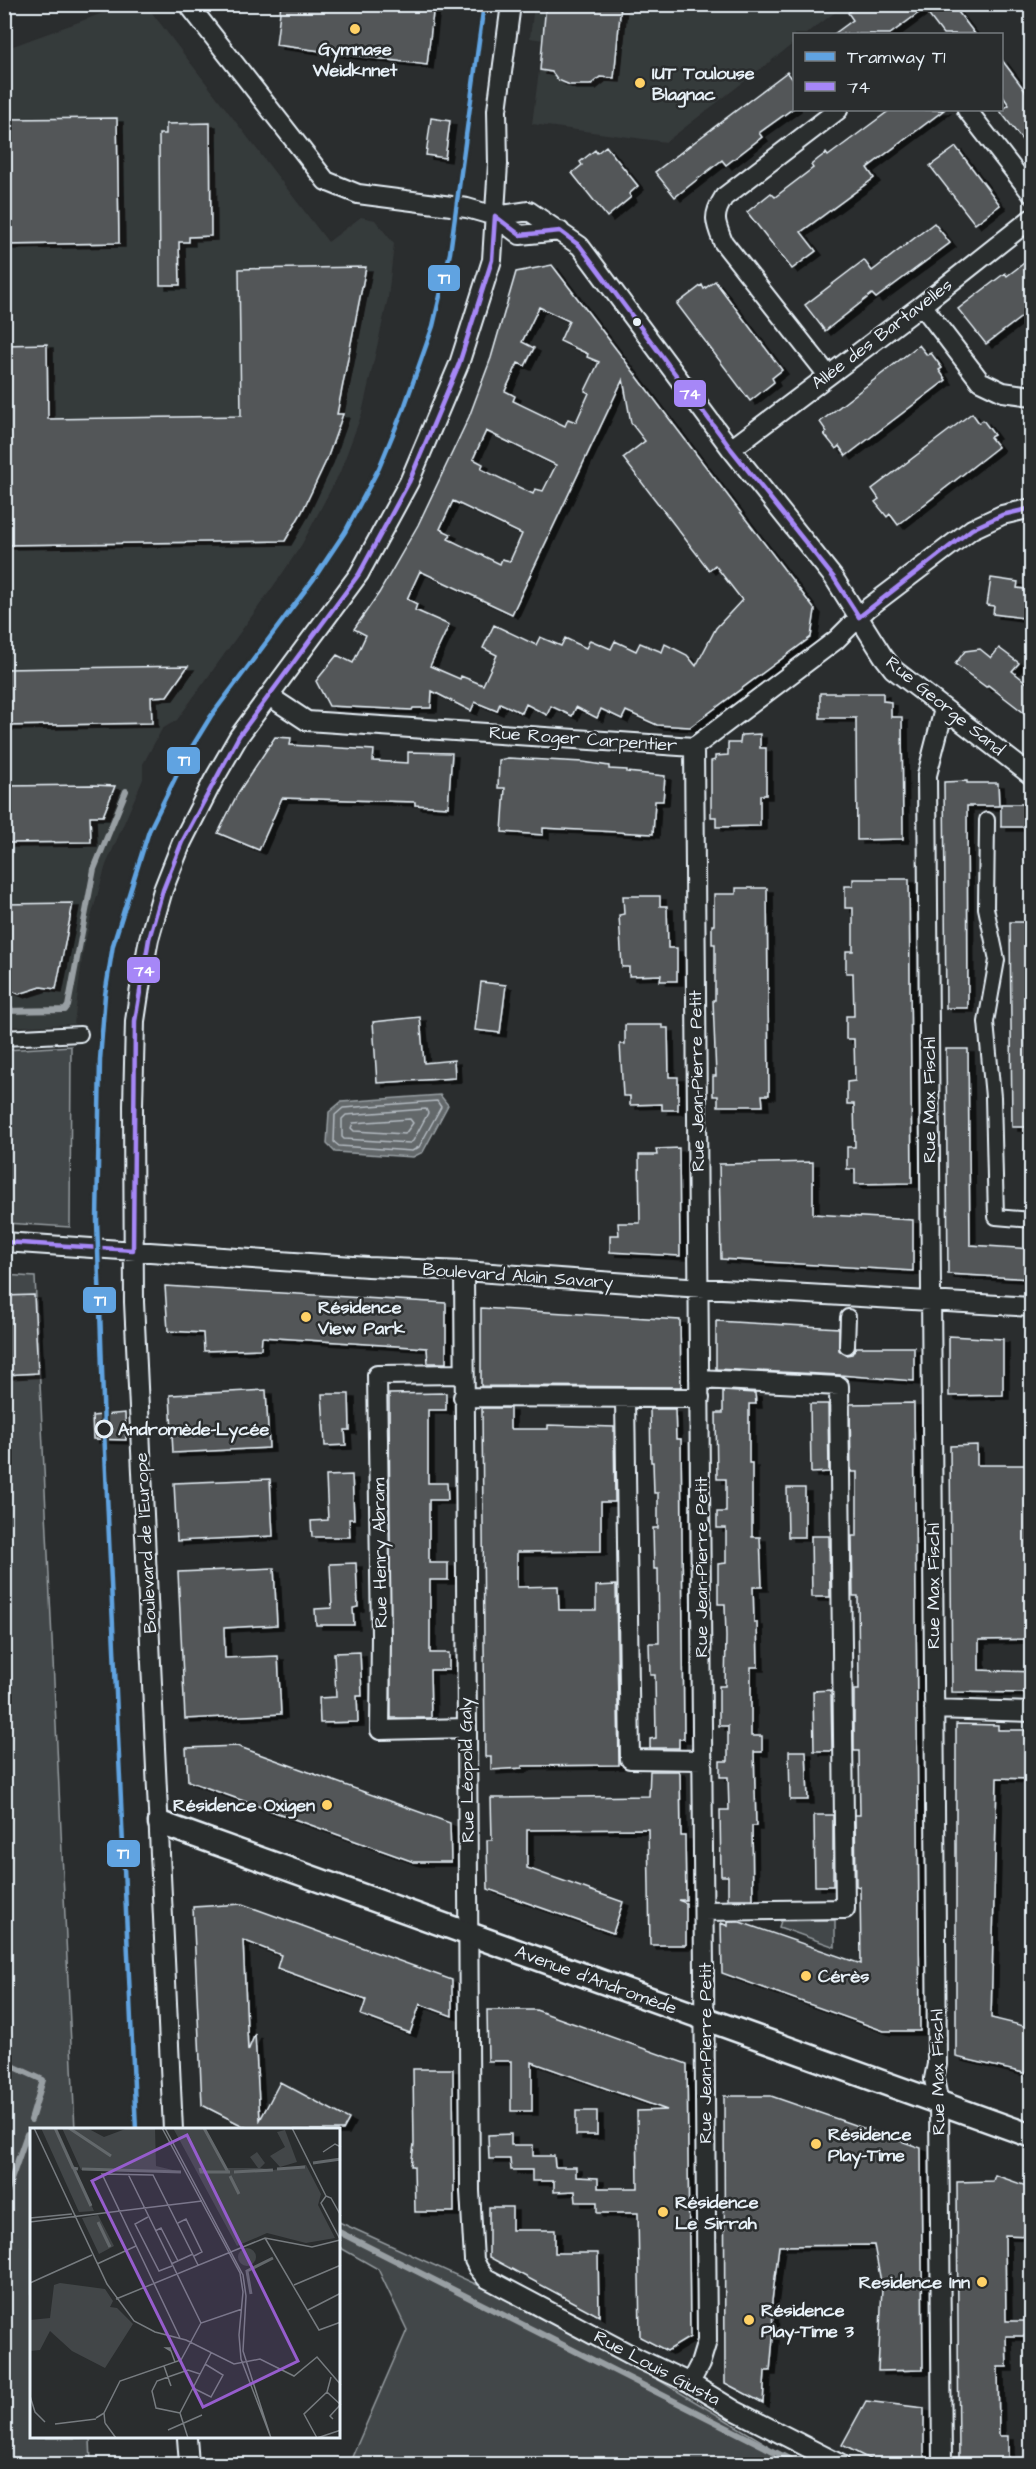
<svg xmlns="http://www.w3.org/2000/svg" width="1036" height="2469" viewBox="0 0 1036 2469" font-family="'Architects Daughter',sans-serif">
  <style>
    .built { fill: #363a3b }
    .green { fill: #424648; stroke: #959ca0; stroke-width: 1.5 }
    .water { fill: #63686b; stroke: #989fa3; stroke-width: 1.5 }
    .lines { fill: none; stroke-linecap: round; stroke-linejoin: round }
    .shore { stroke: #b3bac0; stroke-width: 1.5 }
    .stream { stroke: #989fa3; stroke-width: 6 }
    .building { fill: #535759; stroke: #e8f1f8; stroke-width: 1.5; fill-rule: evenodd; filter: url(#shadow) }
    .pedestrian-casing { stroke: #e8f1f8; stroke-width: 18 }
    .minor-casing { stroke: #e8f1f8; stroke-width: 22 }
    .tertiary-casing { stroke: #e8f1f8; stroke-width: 27 }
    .pedestrian { stroke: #2a2d2e; stroke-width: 14 }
    .minor { stroke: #2a2d2e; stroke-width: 18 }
    .tertiary { stroke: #2a2d2e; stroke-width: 22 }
    .bus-1-casing { stroke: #2a2d2e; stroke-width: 9 }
    .bus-1 { stroke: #a687f7; stroke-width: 4.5 }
    .tram-1-casing { stroke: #2a2d2e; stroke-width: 9 }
    .tram-1 { stroke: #60a3e1; stroke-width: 4.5 }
    .poi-dot { fill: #ffd166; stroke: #2a2d2e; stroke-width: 2 }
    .bus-dot { fill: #e8f1f8; stroke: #2a2d2e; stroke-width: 2 }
    .stop-dot { fill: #2a2d2e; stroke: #e8f1f8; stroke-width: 3 }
    .labels { text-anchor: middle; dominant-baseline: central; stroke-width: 5; stroke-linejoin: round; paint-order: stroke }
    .poi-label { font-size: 18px; font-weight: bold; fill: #e8f1f8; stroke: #2a2d2e; text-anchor: start }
    .street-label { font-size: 18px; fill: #e8f1f8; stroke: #2a2d2e }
    .stop-label { font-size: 18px; font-weight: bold; fill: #e8f1f8; stroke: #2a2d2e; text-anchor: start }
    .inset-river { fill: none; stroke: #63686b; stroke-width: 3 }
    .inset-road { fill: none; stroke: #767b7f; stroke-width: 1.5 }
    .view { fill: #965dcd; fill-opacity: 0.15; stroke: #965dcd; stroke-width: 3 }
    .inset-edge { fill: none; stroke: #e8f1f8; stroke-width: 3 }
    .line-badge { stroke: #2a2d2e; stroke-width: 2 }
    .badge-label { font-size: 16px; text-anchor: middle; font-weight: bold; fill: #fff }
  </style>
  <defs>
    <filter id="shadow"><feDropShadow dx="6" dy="4" stdDeviation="0" flood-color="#0009"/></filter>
  </defs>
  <rect width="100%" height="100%" fill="#2a2d2e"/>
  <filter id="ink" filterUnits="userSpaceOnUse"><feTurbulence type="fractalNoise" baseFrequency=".0167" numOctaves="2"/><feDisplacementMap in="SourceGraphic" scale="12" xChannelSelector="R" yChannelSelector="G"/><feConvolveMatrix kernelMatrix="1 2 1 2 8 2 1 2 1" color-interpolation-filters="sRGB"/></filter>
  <g filter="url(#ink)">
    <path class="built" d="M125 5H146L328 242 361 217 375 220 394 244 388 298 362 413 340 472 302 544 282 574 177 720 162 729 143 764V779L106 865 90 921 83 952 74 1024 5 1027V49Z
      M534 5H845L806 34H794V43L666 142 532 124 543 40 530 38Z"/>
    <path class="green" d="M71 1046 70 1227 5 1223V1050Z
      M4 1275 35 1277 75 2130H32V2438H90L91 2464H5Z
      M835 1920V1947L779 1927 781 1921Z
      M339 2222 568 2326 768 2445 778 2464H349L407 2330 378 2269 339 2247Z"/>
    <path class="water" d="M440 1095 448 1105 423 1152 413 1157 335 1152 327 1144 329 1112 341 1102Z"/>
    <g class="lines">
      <path class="shore" d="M437 1101 441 1107 419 1147 412 1151 339 1146 334 1142 335 1115 343 1108Z
        M426 1109 428 1113 413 1141 410 1143 344 1139 342 1137V1119L346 1115Z
        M410 1119 413 1123 405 1134 354 1131 351 1128 353 1123Z"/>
      <path class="stream" d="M4 1011 65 1010 68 1006 94 869 126 791
        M4 2062 43 2080 31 2120
        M4 2200 27 2134
        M339 2232 799 2464"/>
    </g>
    <path class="building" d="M281 4H434L427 65 276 45Z
      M546 4H621L614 78 600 77 590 85H570L558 80 552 72 540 70Z
      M859 4H952L975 34H943L924 9 890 34H834L853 20 848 13Z
      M1002 60 1032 100V153L1000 111 1009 105 1002 95Z
      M787 72 795 82V107L759 133 762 137 726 165 722 160 675 197 655 172Z
      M890 110H944L867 168 874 178 801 232 816 251 792 269 747 212 771 193 775 197 813 168 811 165 818 159 826 153 828 156Z
      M117 118 119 243 4 245V119Z
      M431 118 450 121 445 158 426 155Z
      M210 123 211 236 189 237V242H179L180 285H160L159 134H166V124Z
      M606 146 638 186 629 194 631 197 607 217 572 173 582 165 580 162 595 150 597 153Z
      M956 147 1000 205 975 224 930 166Z
      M934 223 950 243 876 298 872 294 825 331 805 305 864 260 872 271Z
      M1032 257V309L986 344 958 309 1005 273 1007 276Z
      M552 265 815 610 811 637 690 727 657 725 626 711 622 719 601 709 597 718 576 707 572 716 551 706 547 715 526 704 522 713 500 703 497 711 475 702 471 711 432 691 431 708H413L412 710 329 706 316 681 337 655 353 663 366 635 354 629 379 593 418 525 469 417 491 358 516 272ZM539 307 569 321 560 341 588 354 587 357 599 362 585 391 589 393 576 422 568 419 565 426 513 401 515 396 505 391 518 363 525 366 534 348 522 342ZM623 379 631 423 645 441 623 458 709 570 715 565 742 600 716 628 696 666 687 655 665 644 662 652 640 643 636 651 615 641 611 649 590 640 586 648 565 638 561 646 540 637 536 645 494 625 483 648 497 655 483 685 461 676 460 679 430 666 449 625 415 610 417 604 407 599 420 571 512 614ZM486 431 556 465 543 491 535 489 533 494 481 469 483 464 473 459ZM453 501 522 534 510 561 502 559 500 564 448 539 451 534 440 529Z
      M366 267 337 414H343L327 459 302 512 285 541 4 545V345L47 344 48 419 241 416 239 269Z
      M715 281 782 370 772 378 774 382 750 401 677 304 702 285 704 289Z
      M919 345 927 355 931 353 942 368 939 370 946 380 846 456 839 446 836 449 824 434 827 432 820 422Z
      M972 413 979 423 983 420 994 435 990 437 998 447 898 525 890 514 887 517 875 502 879 499 872 489Z
      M991 578 1018 582 1017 588 1032 590V619L993 614 994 606 987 605Z
      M999 648 1019 663 1012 671 1032 687V719L988 685 986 687 955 664 965 651 980 649 991 658Z
      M188 666 167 696 151 697 152 723 4 726V669Z
      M820 693H883V701L891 702V717H902L903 839 857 840 856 718H820Z
      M760 734V748H766V795H760V826L716 827V817H711V761L715 760V756L728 755V743H740L741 735Z
      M275 737 291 738 290 745 374 750 373 761 408 763V752L452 753 448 807 415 805V802L282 798 259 850 218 833 238 793Z
      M508 758 583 762 609 766V769L627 770V772L665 776 663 801H655L653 834 543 828V835L502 832 505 788H498L499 760Z
      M967 781V783H998L999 806H967L968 1008H946L944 782Z
      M4 786 93 785 115 786 103 816H90L91 842 4 843Z
      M1001 804H1026V827H1001Z
      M853 879H909L912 1183 855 1184V1169H847V1147H855L854 1104H847V1082L855 1081 854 1039H846V1016H854L853 973H846V951H853V908H845V886H853Z
      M736 888H767L769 1095H762L763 1106H718V1096H713V1076H716L713 1000H715V944H712V925H714V894H736Z
      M623 896H660V906H667L668 948H677V981H660L661 975 629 976V967H622L619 915 624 914Z
      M73 903 56 989 41 987 19 994 4 988V904Z
      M1010 922H1032V1127H1012Z
      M481 982 506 985 500 1033 475 1030Z
      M420 1017 424 1063 454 1060 455 1078 377 1083 373 1022Z
      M625 1025H662V1028H668L669 1077H678V1110H662V1104L630 1105V1096H623L620 1044H625Z
      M946 1049H968L970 1245 1032 1249V1279L948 1274Z
      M679 1148 680 1256 610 1252V1235H619L618 1223H640L639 1155H657L656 1149Z
      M813 1162V1214L913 1220V1271L721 1259 719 1164Z
      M165 1286 446 1303V1363H428L427 1348 262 1337 261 1349 204 1351 203 1333 168 1331Z
      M34 1295 38 1373 4 1375V1296Z
      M481 1308 680 1320 681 1387 481 1386Z
      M716 1321 839 1328V1350L846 1355 852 1354 856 1347H914V1381L840 1375 716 1369Z
      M949 1336 1003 1339V1395L949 1396Z
      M266 1390 269 1448 173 1453 170 1395Z
      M723 1391 755 1393 756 1404H749V1463H752V1537H760L762 1587H753L754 1622H757L758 1667H751V1736H762V1752H754L756 1826H752L753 1899H728V1876H721L720 1810H729L728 1777H720V1761H728V1726H719V1686H725L726 1637 725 1604H718V1564L726 1563V1528H717V1512H726V1479H717L716 1413H723Z
      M446 1393V1410H428V1483H447L448 1500H429V1563H448V1580H430V1653H449V1670H430L431 1718H391L389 1394Z
      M322 1394H349L350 1430H345L346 1445 325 1446Z
      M914 1403 920 2031H884L722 1973 721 1923 728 1926V1922H740L861 1964 860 1887 856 1886 855 1815H860L859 1751H854V1690H859L858 1596H853L852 1536H857V1472H851L850 1404Z
      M810 1404H828L829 1472 811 1473Z
      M482 1408H510V1429H548V1425L614 1427 615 1502H601V1551L517 1552V1587L558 1586 559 1610H596V1586L616 1585 619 1765 522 1766V1768L491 1770V1757H485Z
      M650 1409H675L676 1439H681L684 1739H679V1748H650V1739L656 1738 655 1675H650L649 1643H659L658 1569H654L653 1528H658V1493H654L653 1462H651Z
      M125 1413 126 1440 93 1439 92 1416Z
      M977 1445V1465H1032V1639L979 1640V1670L1032 1672V1693L952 1692 950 1446Z
      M352 1475 354 1519H349L350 1537H312L311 1521 328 1520 326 1476Z
      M270 1479 273 1536 177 1541 174 1483Z
      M787 1488H805V1537H788Z
      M811 1536H829L830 1597H812Z
      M356 1563 358 1607 353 1608 354 1625H316L315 1609 332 1608 330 1564Z
      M274 1568 277 1625 224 1628 225 1658 278 1656 281 1714 185 1719 178 1572Z
      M360 1652 362 1696H357L358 1722 320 1723 319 1698 336 1697 334 1653Z
      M831 1690 832 1751H814L813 1691Z
      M956 1724 998 1725V1730H1032V1779L997 1778 991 2018 1032 2028V2075L956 2057Z
      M237 1746 450 1823 451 1862H414L188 1781 186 1748Z
      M789 1751H806L808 1800H790Z
      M650 1771H679L680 1773 681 1836H685L686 1900H678L686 1903V1945H650L648 1829 527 1830V1868L623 1902 613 1933 488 1889 487 1840H492L491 1798 649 1796Z
      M814 1815H833V1886H815Z
      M242 1904 452 1980V2016L420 2004 410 2033 361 2015 366 2000 277 1968 281 1955 243 1940 248 2051 255 2034 260 2120 280 2082 349 2119 343 2130H251L202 2105 193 1907Z
      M487 2010H536L687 2064 690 2337 667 2351 640 2337 638 2213H597V2202H576L575 2191 554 2192V2181H532V2170H511L510 2159H489L488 2135 511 2134V2145H533V2156H554L555 2167H576V2177L598 2178V2188H638L637 2111 667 2110 532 2062V2111H511V2061H488Z
      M413 2069H453L454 2212H415L414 2166H411L414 2144Z
      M724 2096H771L921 2148 923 2370 878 2371 882 2287 874 2245 779 2246 772 2301 773 2338 770 2371H765L763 2403 725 2383Z
      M576 2111H597V2135H576Z
      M995 2175 1032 2188V2236L1005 2235 1006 2321H1032V2336H1006L1007 2367H998L999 2436H1008V2464H959L957 2182 993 2181Z
      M489 2207H512V2230H555V2253H598L599 2316 489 2257Z
      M866 2401 924 2408V2464H879L842 2445Z"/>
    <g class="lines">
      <g class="pedestrian-casing">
        <path id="pedestrian" d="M987 820 986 908 997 960 986 1022 993 1097 996 1217 1032 1220
          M4 1038 80 1034
          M847 1346 848 1317"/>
      </g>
      <g class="minor-casing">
        <path id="minor" d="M188 4 326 181 358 194 467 208 495 216 520 235 560 231
          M967 110 1032 194
          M495 216 529 211 580 246 731 449 834 578 883 656 893 669 1032 776
          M922 305 980 381 1003 392 1032 396
          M827 374 723 242C715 222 712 216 724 197L838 110
          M731 449 922 305 1032 218
          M269 696 307 721 694 747 836 640 868 608 972 529 1002 515 1032 508
          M4 1242 368 1267 464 1271 670 1286 1032 1307
          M464 1271 470 2191 474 2260 478 2268 486 2278 639 2359 690 2383 734 2410 840 2464
          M463 1374 377 1375 381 1635 380 1730 467 1728
          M699 1379 839 1386 845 1909 704 1911
          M463 1397 700 1398
          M625 1398 630 1759 703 1760
          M934 1709 1032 1712
          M173 2130 134 1302 133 1106 135 1021 141 981 149 939 163 890 182 842 213 781 239 736 359 574 409 482 459 364 492 260 498 164 497 110 511 4
          M690 2383 700 2364 707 2341 694 747
          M187 2438 189 2464
          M942 2464 939 2103 934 2079 937 2064 927 775 944 709"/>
      </g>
      <g class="tertiary-casing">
        <path id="tertiary" d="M160 1823 1032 2136"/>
      </g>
      <use href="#pedestrian" class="pedestrian"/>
      <use href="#minor" class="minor"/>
      <use href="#tertiary" class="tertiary"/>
      <g class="bus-1-casing">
        <path id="bus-1" d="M495 216 520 235 560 231 580 246 731 449 834 578 859 617
          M859 617 972 529 1002 515 1032 508
          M4 1242 133 1250
          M133 1250 135 1021 149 939 163 890 182 842 239 736 359 574 409 482 459 364 492 260 495 216"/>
      </g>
      <use href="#bus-1" class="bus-1"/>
      <g class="tram-1-casing">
        <path id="tram-1" d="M136 2130 104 1429 97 1220 100 1060 105 995 113 945 149 831 184 760 211 716 313 580 345 532 379 468 405 405 433 326 450 253 484 4"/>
      </g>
      <use href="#tram-1" class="tram-1"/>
    </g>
  </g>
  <g class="poi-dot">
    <circle cx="355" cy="29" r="6"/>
    <circle cx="640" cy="83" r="6"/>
    <circle cx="306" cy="1317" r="6"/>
    <circle cx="327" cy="1805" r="6"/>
    <circle cx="806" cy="1976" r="6"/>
    <circle cx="816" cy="2144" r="6"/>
    <circle cx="663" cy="2212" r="6"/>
    <circle cx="982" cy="2282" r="6"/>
    <circle cx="749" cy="2320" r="6"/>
  </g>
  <circle class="bus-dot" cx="637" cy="322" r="5"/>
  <circle class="stop-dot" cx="104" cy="1429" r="8"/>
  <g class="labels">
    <g class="poi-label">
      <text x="355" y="49" text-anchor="middle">Gymnase<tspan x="355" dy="21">Weidknnet</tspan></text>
      <text x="652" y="73">IUT Toulouse<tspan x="652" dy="21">Blagnac</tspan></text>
      <text x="318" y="1307">Résidence<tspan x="318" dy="21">View Park</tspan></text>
      <text x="315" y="1805" text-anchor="end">Résidence Oxigen</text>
      <text x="818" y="1976">Cérès</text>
      <text x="828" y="2134">Résidence<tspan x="828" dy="21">Play-Time</tspan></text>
      <text x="675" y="2202">Résidence<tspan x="675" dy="21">Le Sirrah</tspan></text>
      <text x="970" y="2282" text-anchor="end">Residence Inn</text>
      <text x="761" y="2310">Résidence<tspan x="761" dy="21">Play-Time 3</tspan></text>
    </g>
    <g class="street-label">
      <text transform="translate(882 334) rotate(-37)">Allée des Bartavelles</text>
      <text transform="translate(945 706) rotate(39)">Rue George Sand</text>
      <text transform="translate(583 739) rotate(4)">Rue Roger Carpentier</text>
      <text transform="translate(697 1081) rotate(-91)">Rue Jean-Pierre Petit</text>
      <text transform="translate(929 1100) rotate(-90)">Rue Max Fischl</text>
      <text transform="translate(518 1276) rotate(4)">Boulevard Alain Savary</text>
      <text transform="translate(146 1543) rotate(-93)">Boulevard de l'Europe</text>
      <text transform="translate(380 1553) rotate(-91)">Rue Henry Abram</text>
      <text transform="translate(701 1567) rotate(-90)">Rue Jean-Pierre Petit</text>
      <text transform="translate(933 1586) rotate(-90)">Rue Max Fischl</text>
      <text transform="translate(467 1770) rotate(-91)">Rue Léopold Galy</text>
      <text transform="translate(596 1980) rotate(20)">Avenue d'Andromède</text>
      <text transform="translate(705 2053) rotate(-90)">Rue Jean-Pierre Petit</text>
      <text transform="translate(938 2072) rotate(-91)">Rue Max Fischl</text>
      <text transform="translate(657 2368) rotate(28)">Rue Louis Giusta</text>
    </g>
    <g class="stop-label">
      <text x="118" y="1429">Andromède-Lycée</text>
    </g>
  </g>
  <g transform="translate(30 2128)">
    <rect width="310" height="310" fill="#2a2d2e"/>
    <path d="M11 0H27L64 83 49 84ZM32 0H57L74 9 98 0H125L126 38 151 44 51 42ZM143 0H175L197 40H228L220 29 227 24 235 35 230 40 243 42 276 37 291 66 288 77 305 110 276 115 237 105 207 118ZM255 2 267 34 250 39 240 28 255 19 247 4ZM68 87 84 118 69 126 52 90ZM208 129a9 9 0 1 1 18 0a9 9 0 1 1-18 0ZM30 155 75 161 83 173 80 179 87 180 103 196 75 240 42 223 20 203 10 222 0 223V192L20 190 24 157Z" fill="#424648"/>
    <path class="inset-river" d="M25 0 43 40 48 41M39 0 81 28M174 0 198 44M283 35 311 31M170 40 171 44H200M44 41 61 78M52 41 151 44M247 41 275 39M204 44 243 42M200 48 209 66M68 94 80 119M221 166 217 143 243 130"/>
    <path class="inset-road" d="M4 0 77 156 104 193 125 204 156 212 204 236 230 231 264 248 287 229 311 257M132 0 210 145 213 164 209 207 211 231 241 310M135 0 213 147 216 168 213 223 241 310M262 0 296 68M293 24 305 16 311 19M98 46 171 195M296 68 291 75 311 113M296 68 301 70 311 88M118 89 105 96 129 143 142 138M0 90 42 86M0 94 172 73M148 95 156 91 172 124 164 128M125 103 131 100 148 133M235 110 289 202 311 194M67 136 106 118M141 136 163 126M0 155 62 127M264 157 311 137M86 171 235 110 282 119 310 112M278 182 311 165M150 210 72 46 123 47 168 137M141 223 136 220H140V221L141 223 145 234M134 238 141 258 139 253M301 249 297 264 311 277M163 260 181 269 193 247 175 236M0 268 5 284 15 294M74 285 90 253 151 232 171 195 212 181M150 285 126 280 122 263 127 253 138 249 158 242 170 246M66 290 74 285 75 295M303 291 300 288 310 277M75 295 86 310M25 296 66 291M138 302 172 287M158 310 150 285 181 225M287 310 274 286 297 264M287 310 311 302"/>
    <path class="view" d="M157 7 268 233 173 279 62 53Z"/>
    <rect width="310" height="310" class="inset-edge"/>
  </g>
  <g class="line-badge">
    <rect x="427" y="264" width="34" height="28" rx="6" fill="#60a3e1"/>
    <rect x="673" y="379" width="34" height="29" rx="6" fill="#a687f7"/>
    <rect x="166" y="746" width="35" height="29" rx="6" fill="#60a3e1"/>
    <rect x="126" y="956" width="35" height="28" rx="6" fill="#a687f7"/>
    <rect x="82" y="1286" width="35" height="28" rx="6" fill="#60a3e1"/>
    <rect x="106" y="1839" width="35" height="29" rx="6" fill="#60a3e1"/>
  </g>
  <g class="badge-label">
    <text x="444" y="284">T1</text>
    <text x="690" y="399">74</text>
    <text x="184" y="766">T1</text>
    <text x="144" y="976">74</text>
    <text x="100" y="1306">T1</text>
    <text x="123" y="1859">T1</text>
  </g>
  <rect width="1036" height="2469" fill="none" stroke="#2a2d2e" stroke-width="24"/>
  <rect x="12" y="12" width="1012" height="2445" fill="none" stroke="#e8f1f8" stroke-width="2" filter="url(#ink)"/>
  <rect x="793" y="33" width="210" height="78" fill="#2a2d2e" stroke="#767b7f" stroke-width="1.5"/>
  <rect x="805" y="52" width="30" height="9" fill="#60a3e1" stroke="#767b7f" stroke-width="1.5"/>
  <text x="847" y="63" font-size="18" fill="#e8f1f8">Tramway T1</text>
  <rect x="805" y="82" width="30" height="9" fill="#a687f7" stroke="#767b7f" stroke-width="1.5"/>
  <text x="847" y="93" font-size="18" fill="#e8f1f8">74</text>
</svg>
